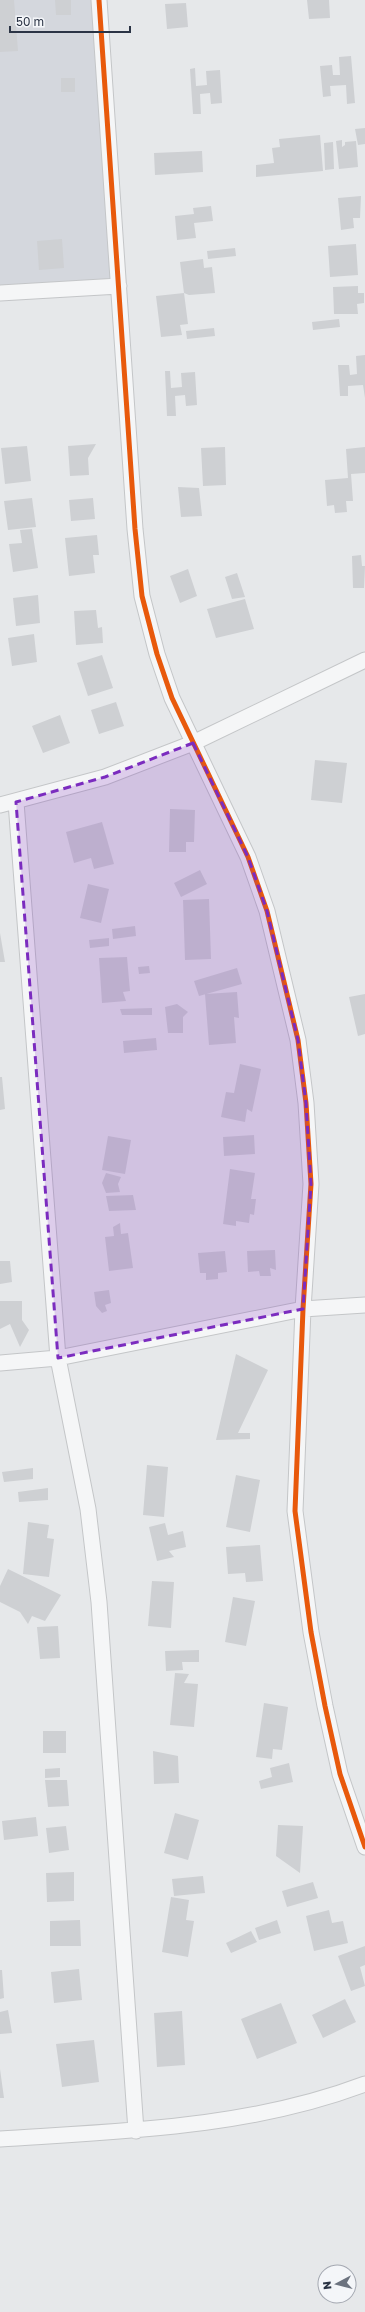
<svg xmlns="http://www.w3.org/2000/svg" width="365" height="2312" viewBox="0 0 365 2312" font-family="'Golos Text',sans-serif">
  <style>
    .built { fill: #d4d7dd }
    .building { fill: #ced0d3 }
    .lines { fill: none; stroke-linecap: round; stroke-linejoin: round }
    .minor-casing { stroke: #c4c6c8; stroke-width: 17 }
    .minor { stroke: #f5f6f7; stroke-width: 15 }
    .cycleway-casing { stroke: #f4f6f9; stroke-width: 8 }
    .cycleway { stroke: #e8590c; stroke-width: 5 }
    .marked { fill: #7b2cbf; fill-opacity: 0.2; stroke: #7b2cbf; stroke-width: 3; stroke-dasharray: 8 5; stroke-linejoin: round }
  </style>
  <rect width="100%" height="100%" fill="#e6e8ea"/>
  <path class="built" d="M0 0H99L119 286 0 293Z"/>
  <path class="building" d="M0 0H14L18 51 0 52Z
    M55 0H71V15H56Z
    M307 0H329L330 18 309 19Z
    M186 3 188 27 167 29 165 4Z
    M351 56 355 103 347 104 346 85 330 86 331 96 323 97 320 66 332 65 333 75H340L339 57Z
    M195 68 196 86 207 85 206 71 220 70 222 103 211 104 210 93 200 94 201 114H193L190 69Z
    M61 78H75V92H61Z
    M365 128V144L358 145 355 129Z
    M320 135 323 171 256 177V165L274 163 272 148 280 147 279 139Z
    M342 140V147L345 145V142L356 141 358 167 339 169 336 141Z
    M333 142 334 169 325 170 324 143Z
    M202 151 203 172 155 175 154 153Z
    M361 196 360 218H353L354 228 341 230 338 198Z
    M211 206 213 221 194 223 196 238 177 240 175 216 194 214 193 208Z
    M62 239 64 268 39 270 37 241Z
    M356 244 358 275 330 277 328 246Z
    M235 248 236 256 208 259 207 251Z
    M203 259 204 268 212 267 215 293 189 295 184 293 180 262Z
    M358 286V293H364V303L357 304 358 314H334L333 287Z
    M184 293 188 324 180 325 182 335 161 337 156 296Z
    M339 319 340 327 313 330 312 322Z
    M214 328 215 336 187 339 186 331Z
    M365 355V398L363 385 348 386V396H340L338 365H349L350 375 357 374 356 356Z
    M165 371H170L171 388 182 387 181 373 195 372 197 405 186 406 185 395 175 396 176 416H167Z
    M96 444 88 458 89 475 70 476 68 446Z
    M27 446 31 481 5 484 1 448Z
    M225 447 226 485 203 486 201 448Z
    M365 447V473L351 474 353 501H346L347 512 335 513 334 505 327 506 325 480 348 478 346 449Z
    M178 487 199 488 202 516 181 517Z
    M32 498 36 527 8 530 4 501Z
    M93 498 95 519 71 521 69 500Z
    M32 529 38 568 13 572 9 544 22 543 20 530Z
    M97 535 99 555H93L95 573 69 576 65 538Z
    M361 555 362 566H365L364 588H353L352 556Z
    M188 569 197 596 180 603 170 576Z
    M237 573 245 597 232 599 225 577Z
    M38 595 40 623 16 626 13 598Z
    M245 599 254 629 216 638 207 609Z
    M96 610 98 628 102 627 103 643 76 645 74 611Z
    M34 634 37 662 12 666 8 638Z
    M102 655 113 688 88 696 77 663Z
    M116 702 124 726 99 734 91 710Z
    M60 715 70 743 43 753 32 726Z
    M315 760 347 763 342 803 311 800Z
    M170 809 195 810 194 842H186V852H169Z
    M102 822 114 864 94 869 91 858 74 863 66 832Z
    M200 870 207 884 181 897 174 883Z
    M88 884 109 889 101 923 80 918Z
    M209 899 211 959 185 960 183 900Z
    M135 926 136 936 113 939 112 929Z
    M0 933 5 962H0Z
    M109 938V946L90 948 89 940Z
    M127 957 130 991 123 992 126 1001 102 1003 99 958Z
    M149 966 150 973 139 974 138 967Z
    M237 968 242 984 199 996 194 981Z
    M237 992 239 1018 234 1017 236 1043 209 1045 205 994Z
    M365 994V1034L358 1036 349 997Z
    M177 1004 188 1012 183 1017V1033H168L165 1007Z
    M152 1008V1015H122L120 1009Z
    M156 1038 157 1050 124 1053 123 1041Z
    M240 1064 261 1069 252 1112 247 1109 245 1122 221 1117 226 1092 234 1093Z
    M0 1077H2L5 1109 0 1110Z
    M254 1135 255 1154 224 1156 223 1137Z
    M108 1136 131 1140 125 1174 102 1170Z
    M230 1169 255 1173 251 1199H256L254 1215 250 1214 249 1223 236 1221V1226L223 1224Z
    M106 1173 121 1177 118 1184 120 1192 106 1193 102 1183Z
    M133 1195 136 1210 109 1211 106 1196Z
    M120 1223 121 1234 128 1233 133 1268 109 1271 105 1237 114 1236 113 1227Z
    M275 1250 276 1270 270 1268 271 1276H260L259 1271 248 1272 247 1251Z
    M225 1251 227 1272 218 1273V1279L206 1280V1273H200L198 1253Z
    M0 1261H10L12 1282 0 1284Z
    M109 1290 111 1303 105 1305 107 1311 102 1313 96 1306 94 1292Z
    M0 1301H22V1320L29 1330 20 1347 10 1324 0 1329Z
    M236 1354 268 1370 238 1433H250V1439L216 1440Z
    M147 1465 168 1467 164 1517 143 1515Z
    M33 1468V1479L4 1482 2 1472Z
    M236 1475 260 1480 250 1532 226 1527Z
    M48 1488V1500L19 1502 18 1492Z
    M28 1522 49 1525 47 1538 54 1539 49 1577 23 1574Z
    M165 1523 168 1535 183 1531 186 1547 169 1551 174 1557 157 1561 149 1527Z
    M260 1545 263 1581 246 1582 245 1573 228 1574 226 1547Z
    M8 1569 61 1595 45 1621 32 1616 28 1624 20 1612 0 1602V1586Z
    M152 1581 174 1582 171 1628 148 1626Z
    M233 1597 255 1601 246 1646 225 1642Z
    M58 1626 60 1658 40 1659 37 1627Z
    M199 1650V1662H182L183 1670 166 1671 165 1651Z
    M175 1673 189 1674 184 1683 198 1684 194 1727 170 1725Z
    M264 1703 288 1707 282 1750 273 1749 272 1759 256 1757Z
    M43 1731H66V1753H43Z
    M153 1751 178 1756 179 1783 154 1784Z
    M289 1763 293 1782 261 1789 259 1781 272 1777 270 1768Z
    M60 1768V1777L45 1778V1769Z
    M45 1780H67L69 1806 48 1807Z
    M175 1813 199 1820 188 1860 164 1853Z
    M36 1817 38 1836 4 1840 2 1821Z
    M278 1825 303 1826 300 1873 276 1856Z
    M66 1826 69 1850 49 1853 46 1828Z
    M74 1872V1901L47 1902 46 1873Z
    M203 1876 205 1893 174 1896 172 1879Z
    M313 1882 318 1898 287 1907 282 1891Z
    M171 1897 189 1900 186 1920 194 1921 188 1957 162 1952Z
    M329 1910 332 1923 343 1921 348 1943 314 1951 306 1916Z
    M80 1920 81 1946H50V1921Z
    M277 1920 281 1933 259 1940 255 1928Z
    M251 1931 257 1942 231 1953 226 1943Z
    M365 1946V1965L360 1967 365 1986 351 1991 338 1956Z
    M79 1969 82 2000 54 2003 51 1972Z
    M0 1970H2L4 1998 0 1999Z
    M345 1999 356 2022 323 2038 312 2015Z
    M281 2003 297 2043 257 2059 241 2019Z
    M8 2010 12 2033 0 2034V2012Z
    M182 2011 185 2065 157 2067 154 2013Z
    M94 2040 99 2082 62 2087 56 2044Z
    M0 2069 4 2098H0Z"/>
  <g class="lines">
    <g class="minor-casing">
      <path id="minor" d="M99 0 135 529 142 596 157 654 172 698 248 857 267 911 298 1040 306 1103 311 1184 303 1309 295 1511 311 1632 325 1706 340 1774 365 1847
        M0 293 119 286
        M16 802 58 1358 88 1509 99 1602 136 2131
        M0 805 105 777 193 743 365 660
        M0 1363 58 1358 303 1309 365 1305
        M0 2139C123 2131 249 2128 365 2084"/>
    </g>
    <use href="#minor" class="minor"/>
    <g class="cycleway-casing">
      <path id="cycleway" d="M99 0 135 529 142 596 157 654 172 698 248 857 267 911 298 1040 306 1103 311 1184 303 1309 295 1511 311 1632 325 1706 340 1774 365 1847"/>
    </g>
    <use href="#cycleway" class="cycleway"/>
  </g>
  <path class="marked" d="M193 743 248 857 267 911 298 1040 306 1103 311 1184 303 1309 58 1358 16 802 105 777Z"/>
  <g transform="translate(337 2284) rotate(263)"><circle r="19" fill="#f4f6f9" stroke="#a4a8b1"/>
  <path d="M0-3L7 15L0 10L-7 15Z" fill="#6c737f"/>
  <text y="-6" font-size="11" font-weight="bold" text-anchor="middle" fill="#2b3445">N</text>
  </g>
  <path d="M10 26v6h120v-6" fill="none" stroke="#2b3445" stroke-width="2"/>
  <text x="16" y="26" font-size="12" fill="#2b3445" stroke="#f4f6f9" stroke-width="3" paint-order="stroke">50 m</text>
</svg>
